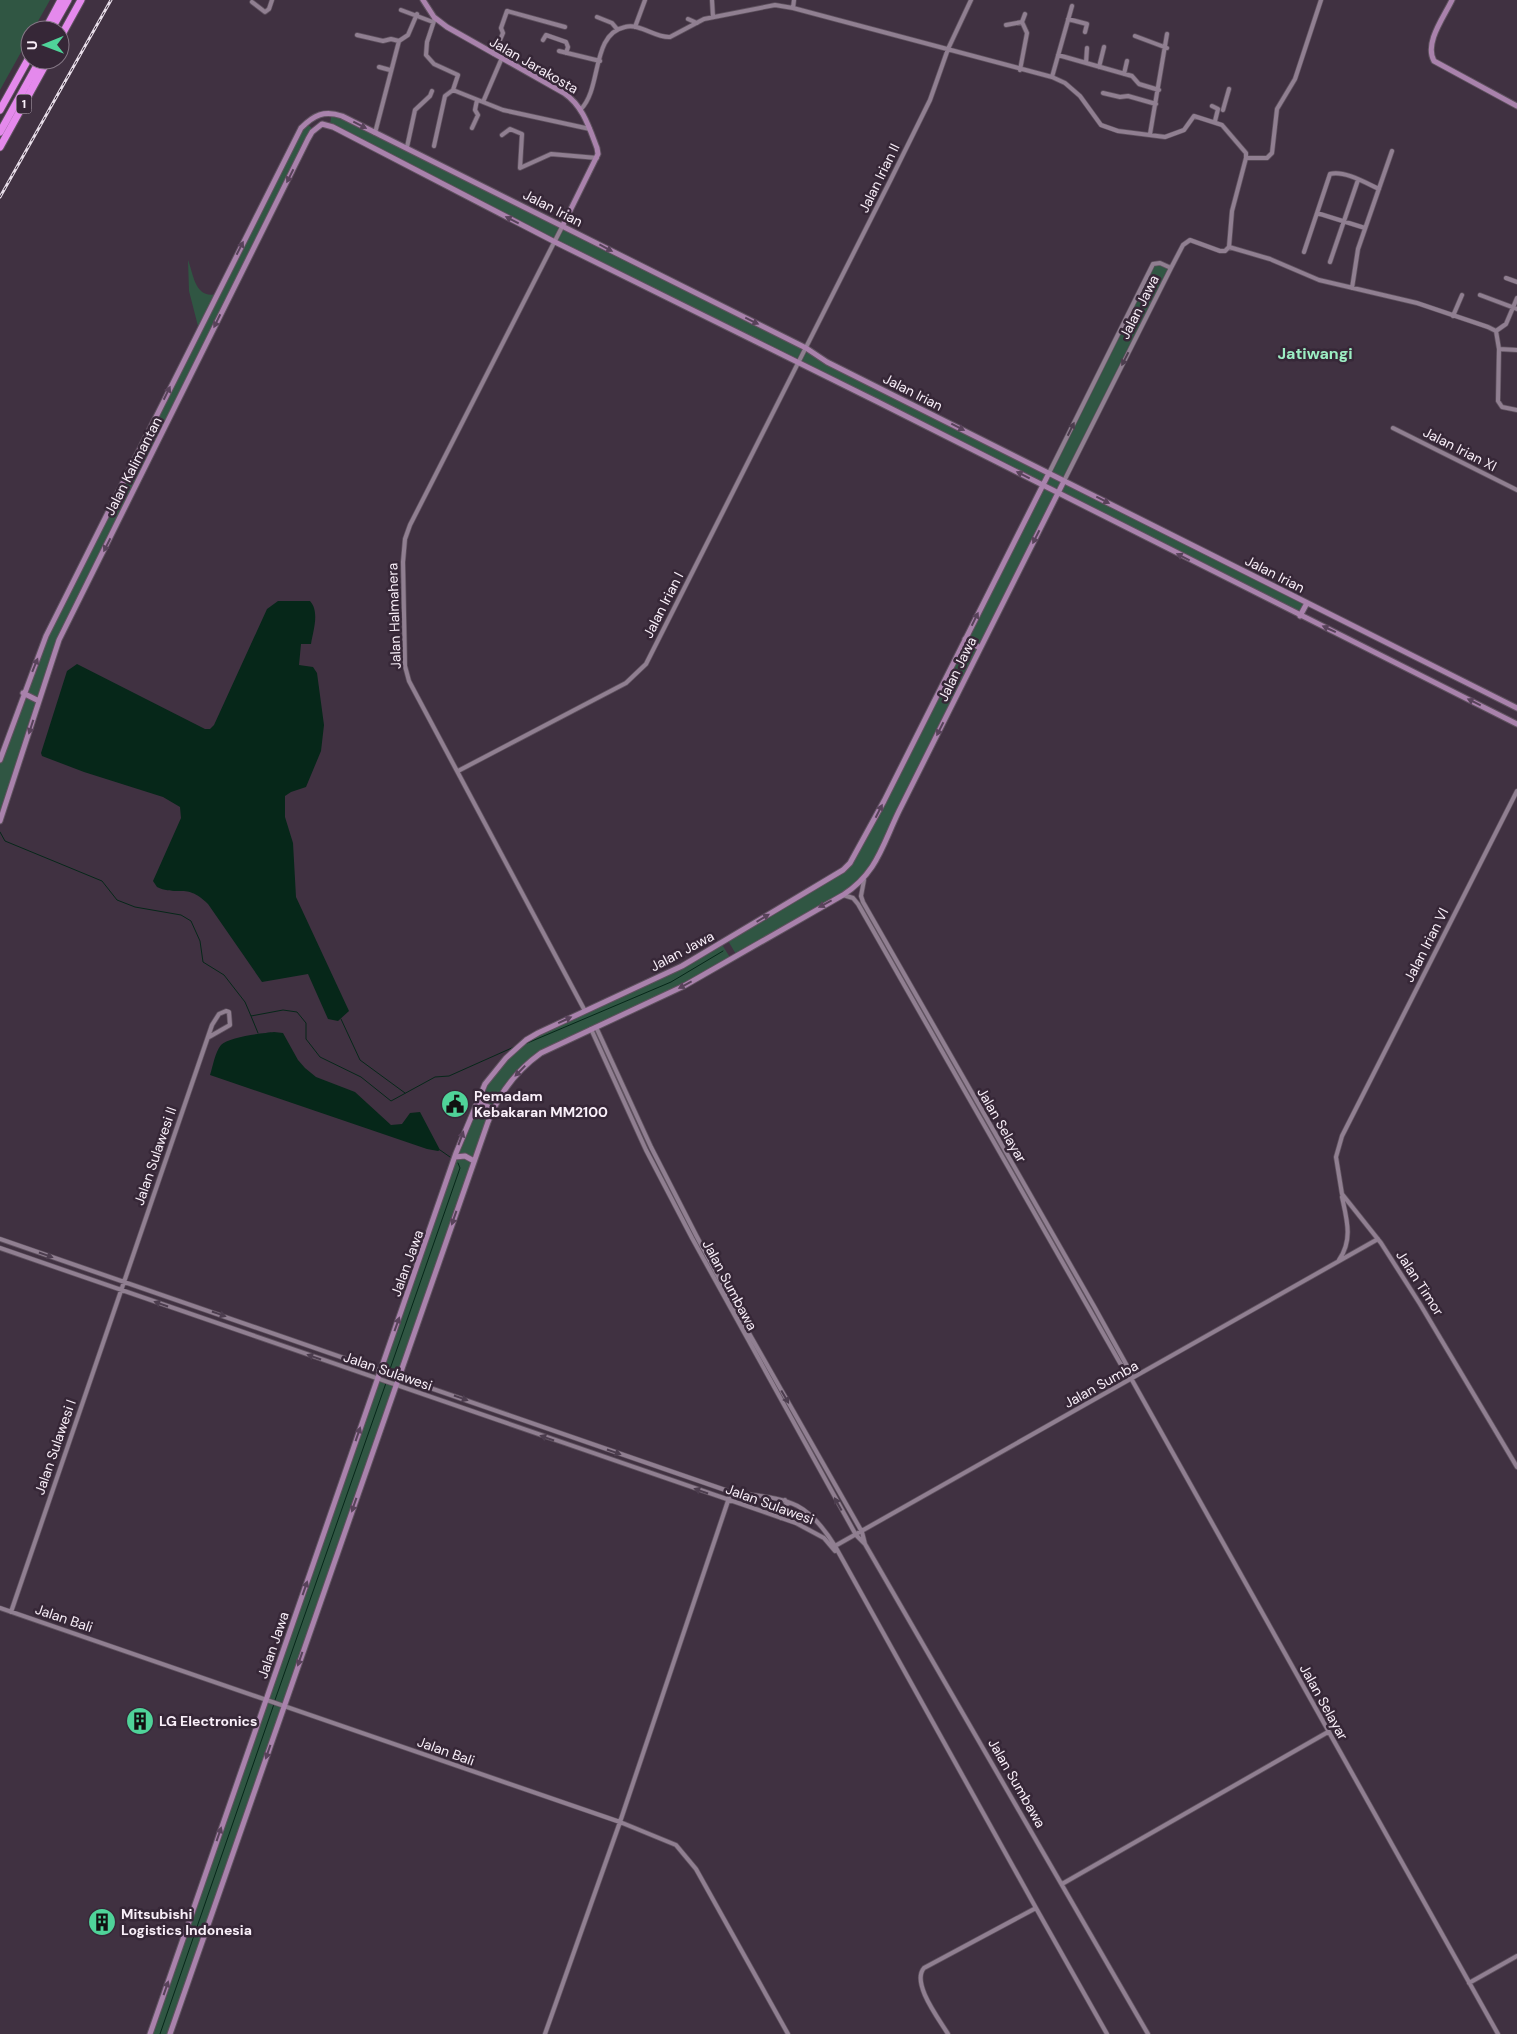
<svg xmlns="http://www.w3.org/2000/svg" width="1517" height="2034" viewBox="0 0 1517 2034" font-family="'DM Sans',sans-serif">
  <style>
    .green { fill: #305643 }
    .water { fill: #062719 }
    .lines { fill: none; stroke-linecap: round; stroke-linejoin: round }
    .stream { stroke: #062719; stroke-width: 1 }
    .street-casing { stroke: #5e515e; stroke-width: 5.5 }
    .secondary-casing { stroke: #5e515e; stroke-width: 7 }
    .highway-casing { stroke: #5e515e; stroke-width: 9 }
    .street { stroke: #907f91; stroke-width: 4 }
    .secondary { stroke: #a982ac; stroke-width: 5 }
    .highway { stroke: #e489ec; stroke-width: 7 }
    .rail-casing { stroke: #e6dce7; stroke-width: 3 }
    .rail { stroke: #362737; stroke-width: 1; stroke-dasharray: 4; stroke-linecap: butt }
    .oneway { fill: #58425a }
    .oneway2 { fill: #4c3d4e }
    .labels { text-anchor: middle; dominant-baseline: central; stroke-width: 5; stroke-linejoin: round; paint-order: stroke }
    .shield { fill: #362737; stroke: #beb3bf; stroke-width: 1 }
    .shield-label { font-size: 12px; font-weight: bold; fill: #f9eff9 }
    .street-label { font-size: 14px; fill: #f9eff9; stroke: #362737 }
    .poi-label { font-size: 14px; font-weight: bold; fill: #f9eff9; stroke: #362737; text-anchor: start }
    .quarter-label { font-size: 16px; font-weight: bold; fill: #9ceec3; stroke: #362737 }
  </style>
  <rect width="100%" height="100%" fill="#403141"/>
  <path class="green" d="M0 0H50L33 30H30V36L0 90Z
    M336 114 530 208 1049 473 1153 265 1156 263 1171 268 1064 481 1307 603 1300 616 1058 494 882 846 859 885 737 956 727 939 850 863 1043 485 330 126 331 117Z
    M307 124 313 129 59 640 0 821V760L46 636 199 330 189 291 188 260C194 276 195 299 217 294L301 128Z
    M721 943 731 959 658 999 541 1053 499 1096 398 1376 380 1370 476 1101 494 1071 538 1033 682 966Z
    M377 1379 395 1385 170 2034H150Z"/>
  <path class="water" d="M278 601H310C320 612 313 631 311 644H301L299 665 313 667 317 673 324 725 321 751 306 787 291 792 285 796V817L293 843 296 897 349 1011 338 1021 328 1019 308 974 262 982 208 904C186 882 178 897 157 887L153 881 181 818 180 807 163 797 84 772 42 756 41 753 67 671 77 664 205 729H210L214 725 267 609Z
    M274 1032 283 1033 298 1060 305 1068 316 1077 355 1092 391 1125 402 1124 410 1113 420 1112 440 1150 438 1151 427 1149 210 1075C213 1066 215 1052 221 1045 228 1037 263 1033 274 1032Z"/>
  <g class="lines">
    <path class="stream" d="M0 832 5 841 102 881 117 900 135 907 181 915 191 921 200 941 203 962 224 975 245 1002 251 1016 283 1010 297 1012 306 1023V1039L320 1057 361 1077 391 1101 435 1077 449 1076 514 1047
      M251 1016 258 1033
      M341 1019 360 1060 405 1093
      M525 1044 671 982 723 951
      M440 1150 450 1157
      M389 1372 460 1168 458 1163
      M275 1700 386 1383
      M160 2034 274 1704"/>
    <g class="street-casing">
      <path id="street" d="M712 0 713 17
        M252 2 265 12 269 9 272 0
        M793 8 794 0
        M401 10 433 22
        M597 17 612 23 617 29
        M435 18 427 42 426 55 434 64 458 75 453 90 503 110 590 129
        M688 19 697 23
        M1068 19 1087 24 1085 32
        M1006 25 1022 22
        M635 27 645 0
        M357 35 383 41 391 39 399 41
        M1135 36 1167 48
        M543 40 546 35 566 42 568 47 566 53
        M559 51 600 61
        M494 54 503 33 501 28 507 11 565 27
        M1058 55 1132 76 1139 84 1159 90
        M1086 63 1087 48
        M379 67 390 70
        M1099 67 1104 47
        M1020 70 1027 33 1022 22 1025 14
        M1124 74 1127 61
        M1052 77 1072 6
        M1103 93 1120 97 1128 96 1156 104
        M483 102 501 60
        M1212 106 1218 109 1215 121
        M581 109C602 88 591 34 625 27 640 23 655 38 670 37L704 19 775 5 793 8 1052 77 1065 83 1080 96 1101 125 1118 131 1165 137 1184 130 1194 116 1222 125 1246 153V158L1232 211 1229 247
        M1223 110 1229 89
        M472 128 478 115 475 110 477 100
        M375 133 399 41 408 35 417 14
        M1150 134 1167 34
        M502 135 510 129 522 134 520 168 551 154 597 158
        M434 146 445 96 453 90
        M407 147 415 110 430 96 432 91
        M1246 158H1267L1272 153 1277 109 1295 79 1321 0
        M1317 213 1365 228
        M563 225 410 525 405 539 403 562 405 666 409 681 585 1011
        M1304 252 1330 174C1344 170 1366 183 1379 189
        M1330 262 1358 180
        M1506 278 1517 282
        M1352 288 1358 249 1392 151
        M1480 295 1517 309
        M1453 316 1462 295
        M1496 331 1506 324 1517 298
        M1499 349 1517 350
        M1393 428 1517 490
        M1049 473 1153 264 1160 263 1171 268
        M1064 481 1171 268 1183 245 1190 240 1220 251H1225L1229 247 1270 259 1319 280 1417 303 1488 327 1496 331 1499 349 1498 401 1502 407 1517 410
        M458 771 626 683 646 664 891 179 930 100 948 49 971 0
        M1517 791 1342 1136 1336 1157 1342 1194 1381 1243 1420 1304 1517 1467
        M843 895 853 898 858 904 1120 1363 1132 1380 1131 1373 1095 1308 863 902 861 896 864 880
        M596 1027 651 1147 696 1235 737 1312 862 1532 865 1544 1148 2034
        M591 1029 646 1150 692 1238 856 1535 865 1544
        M0 1239 731 1492C785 1500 804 1496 835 1546L1036 1908 924 1968C911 1983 939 2019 948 2034
        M0 1248 796 1523 824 1538 835 1551
        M1339 1260C1353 1240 1347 1220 1342 1197
        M1132 1380 1498 2034
        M781 1518 788 1511 785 1500
        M835 1546 1378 1239
        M0 1608 620 1822 676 1845 696 1869 788 2034
        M11 1612 212 1025 219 1014 226 1011 229 1012 230 1025 209 1037
        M1062 1884 1328 1732
        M1036 1908 1107 2034
        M1469 1983 1517 1956
        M545 2034 620 1822 731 1492"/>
    </g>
    <g class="secondary-casing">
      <path id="secondary" d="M423 0 434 17 447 27 564 93C583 106 589 127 597 148L598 154 563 225
        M1452 0C1444 17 1424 43 1434 61L1517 106
        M1300 616 1307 603
        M965 639 980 648
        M23 693 39 701
        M0 760 46 636 301 128C314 115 324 110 342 116L806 348 827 362 1517 708
        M0 821 59 640 308 139 312 132 322 124 333 127 555 242 878 402 1517 724
        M476 1101 493 1109
        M455 1157 465 1156 474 1161
        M150 2034 456 1153 485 1084 506 1058 526 1040 538 1033 682 966 843 870 850 863 884 801 1049 473
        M170 2034 488 1122C499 1093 516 1071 541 1053L684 986 843 895C877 873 882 846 899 811L1064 481"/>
    </g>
    <g class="highway-casing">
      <path id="highway" d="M45 30 61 0
        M51 30 68 0
        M60 38 81 0
        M0 110 30 56
        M0 132 40 60
        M0 147 48 60"/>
    </g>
    <use href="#street" class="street"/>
    <use href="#secondary" class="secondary"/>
    <use href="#highway" class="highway"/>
    <g class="rail-casing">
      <path id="rail" d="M0 197 111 0"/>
    </g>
    <use href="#rail" class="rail"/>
  </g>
  <defs><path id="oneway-solid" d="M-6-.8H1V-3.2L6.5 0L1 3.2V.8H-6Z" transform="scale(1.25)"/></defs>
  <g class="oneway">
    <use href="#oneway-solid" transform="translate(360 125) rotate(27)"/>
    <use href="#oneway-solid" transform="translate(290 176) rotate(117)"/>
    <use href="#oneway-solid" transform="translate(512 220) rotate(-153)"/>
    <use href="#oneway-solid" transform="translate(240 248) rotate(-63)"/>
    <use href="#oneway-solid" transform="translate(606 248) rotate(28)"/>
    <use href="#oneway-solid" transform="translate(217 321) rotate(116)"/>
    <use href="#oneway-solid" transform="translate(752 321) rotate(26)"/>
    <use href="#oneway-solid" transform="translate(167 393) rotate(-64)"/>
    <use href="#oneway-solid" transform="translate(958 427) rotate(27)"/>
    <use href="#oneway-solid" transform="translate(1023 475) rotate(-153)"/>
    <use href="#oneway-solid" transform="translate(1103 500) rotate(27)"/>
    <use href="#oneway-solid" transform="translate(1036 537) rotate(117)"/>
    <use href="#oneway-solid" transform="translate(107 545) rotate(117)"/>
    <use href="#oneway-solid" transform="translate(1183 557) rotate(-153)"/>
    <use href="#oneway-solid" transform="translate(975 619) rotate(-64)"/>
    <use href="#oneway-solid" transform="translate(1329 629) rotate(-155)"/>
    <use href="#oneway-solid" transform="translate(35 665) rotate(-68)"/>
    <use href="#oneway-solid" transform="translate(1474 702) rotate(-154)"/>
    <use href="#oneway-solid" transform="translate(31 727) rotate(108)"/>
    <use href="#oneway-solid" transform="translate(940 729) rotate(117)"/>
    <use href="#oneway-solid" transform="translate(879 811) rotate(-63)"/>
    <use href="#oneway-solid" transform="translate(825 904) rotate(152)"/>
    <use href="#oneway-solid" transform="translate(763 918) rotate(-31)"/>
    <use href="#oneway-solid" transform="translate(685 985) rotate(152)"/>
    <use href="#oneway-solid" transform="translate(565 1020) rotate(-25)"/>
    <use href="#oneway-solid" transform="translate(520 1071) rotate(134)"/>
    <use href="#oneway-solid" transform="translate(461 1138) rotate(-70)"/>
    <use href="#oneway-solid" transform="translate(454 1218) rotate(109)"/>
    <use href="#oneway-solid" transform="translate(397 1324) rotate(-70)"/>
    <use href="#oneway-solid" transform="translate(358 1434) rotate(-71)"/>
    <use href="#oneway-solid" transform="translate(354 1505) rotate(109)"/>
    <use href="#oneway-solid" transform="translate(305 1588) rotate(-71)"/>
    <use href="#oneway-solid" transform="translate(300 1659) rotate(109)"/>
    <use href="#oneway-solid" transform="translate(268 1752) rotate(109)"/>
    <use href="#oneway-solid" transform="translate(219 1834) rotate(-71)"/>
    <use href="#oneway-solid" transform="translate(166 1988) rotate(-71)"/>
  </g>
  <g class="oneway2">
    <use href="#oneway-solid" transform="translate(1125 359) rotate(117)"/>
    <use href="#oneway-solid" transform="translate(1071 429) rotate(-64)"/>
    <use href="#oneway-solid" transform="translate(46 1255) rotate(19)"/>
    <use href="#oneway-solid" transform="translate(161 1304) rotate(-161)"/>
    <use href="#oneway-solid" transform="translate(219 1314) rotate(19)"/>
    <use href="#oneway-solid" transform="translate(314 1357) rotate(-161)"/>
    <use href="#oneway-solid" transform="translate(785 1397) rotate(60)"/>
    <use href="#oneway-solid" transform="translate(461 1398) rotate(19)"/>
    <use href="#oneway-solid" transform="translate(547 1438) rotate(-161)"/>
    <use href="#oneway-solid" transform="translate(614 1452) rotate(19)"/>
    <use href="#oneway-solid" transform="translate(701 1491) rotate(-161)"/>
    <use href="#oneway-solid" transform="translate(838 1504) rotate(-119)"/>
  </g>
  <defs>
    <g id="civic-disc" transform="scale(1.4375)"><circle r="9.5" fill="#4fd399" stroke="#362737"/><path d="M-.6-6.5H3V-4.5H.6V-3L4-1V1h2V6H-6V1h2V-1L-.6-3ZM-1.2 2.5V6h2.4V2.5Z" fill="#111"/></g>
    <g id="building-disc" transform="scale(1.4375)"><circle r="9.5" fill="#4fd399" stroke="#362737"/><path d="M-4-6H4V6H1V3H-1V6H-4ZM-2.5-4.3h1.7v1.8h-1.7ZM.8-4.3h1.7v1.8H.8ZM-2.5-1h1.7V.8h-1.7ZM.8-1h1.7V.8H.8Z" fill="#111"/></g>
  </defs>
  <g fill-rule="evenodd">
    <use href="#civic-disc" x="455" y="1104"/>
    <use href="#building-disc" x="140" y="1721"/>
    <use href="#building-disc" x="102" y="1922"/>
  </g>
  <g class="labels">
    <rect class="shield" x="16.5" y="94.5" width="15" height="19" rx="4"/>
    <g class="shield-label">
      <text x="24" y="104">1</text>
    </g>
    <g class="street-label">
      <text transform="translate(534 65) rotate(30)">Jalan Jarakosta</text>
      <text transform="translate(879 178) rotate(-64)">Jalan Irian II</text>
      <text transform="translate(553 208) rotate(27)">Jalan Irian</text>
      <text transform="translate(1139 307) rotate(-63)">Jalan Jawa</text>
      <text transform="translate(913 392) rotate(27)">Jalan Irian</text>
      <text transform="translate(1460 449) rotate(27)">Jalan Irian XI</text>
      <text transform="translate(133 466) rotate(-63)">Jalan Kalimantan</text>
      <text transform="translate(1275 574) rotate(27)">Jalan Irian</text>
      <text transform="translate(663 605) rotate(-63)">Jalan Irian I</text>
      <text transform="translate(394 616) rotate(-92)">Jalan Halmahera</text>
      <text transform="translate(957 669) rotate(-64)">Jalan Jawa</text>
      <text transform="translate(1426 945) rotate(-63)">Jalan Irian VI</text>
      <text transform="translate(682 951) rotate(-28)">Jalan Jawa</text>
      <text transform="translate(1002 1125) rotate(60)">Jalan Selayar</text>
      <text transform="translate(155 1156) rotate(-71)">Jalan Sulawesi II</text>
      <text transform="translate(407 1263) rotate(-70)">Jalan Jawa</text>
      <text transform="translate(1420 1283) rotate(57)">Jalan Timor</text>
      <text transform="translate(730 1285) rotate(62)">Jalan Sumbawa</text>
      <text transform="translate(388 1371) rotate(19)">Jalan Sulawesi</text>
      <text transform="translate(1101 1384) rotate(-29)">Jalan Sumba</text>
      <text transform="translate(55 1447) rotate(-71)">Jalan Sulawesi I</text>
      <text transform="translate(770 1504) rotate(20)">Jalan Sulawesi</text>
      <text transform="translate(64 1618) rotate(19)">Jalan Bali</text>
      <text transform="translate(273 1645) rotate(-71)">Jalan Jawa</text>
      <text transform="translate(1324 1702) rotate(61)">Jalan Selayar</text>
      <text transform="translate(446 1751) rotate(20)">Jalan Bali</text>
      <text transform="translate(1017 1783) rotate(60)">Jalan Sumbawa</text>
    </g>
    <g class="poi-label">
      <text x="474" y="1096">Pemadam<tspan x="474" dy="16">Kebakaran MM2100</tspan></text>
      <text x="159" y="1721">LG Electronics</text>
      <text x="121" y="1914">Mitsubishi<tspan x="121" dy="16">Logistics Indonesia</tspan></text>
    </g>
    <g class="quarter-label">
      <text x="1315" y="353">Jatiwangi</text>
    </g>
  </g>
  <g transform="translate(45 45) rotate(269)"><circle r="24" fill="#362737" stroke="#847785"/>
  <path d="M0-4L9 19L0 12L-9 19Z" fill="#4fd399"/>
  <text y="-8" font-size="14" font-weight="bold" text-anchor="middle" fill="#f9eff9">U</text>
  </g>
</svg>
